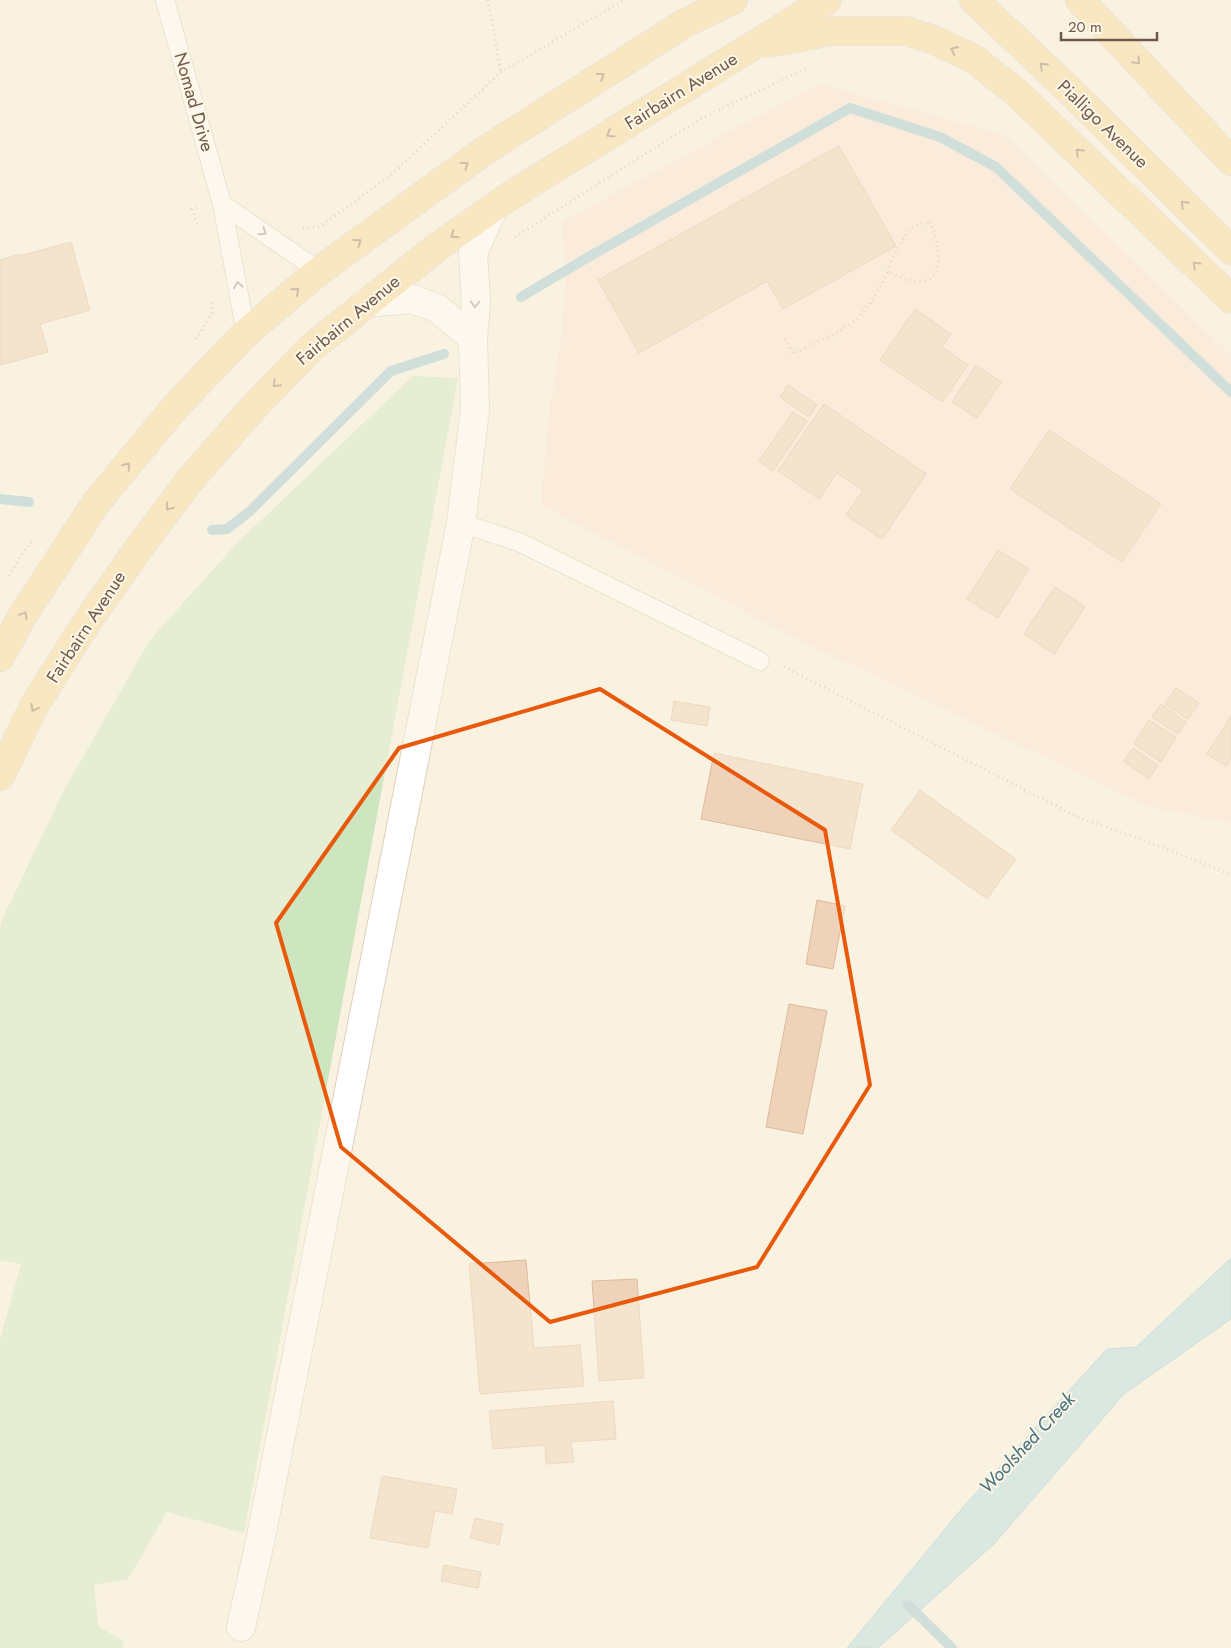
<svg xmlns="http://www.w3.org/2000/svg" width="1231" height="1648" viewBox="0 0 1231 1648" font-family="Jost,sans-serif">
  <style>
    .commercial { fill: #fae2d4 }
    .green { fill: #cde6c0 }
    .water { fill: #b6d9e2; stroke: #9dc8d3 }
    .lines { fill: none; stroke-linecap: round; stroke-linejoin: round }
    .stream { stroke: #9dc8d3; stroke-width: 10 }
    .building { fill: #eed2b9; stroke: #e0b99b }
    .service-casing { stroke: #decebd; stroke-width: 20 }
    .minor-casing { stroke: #decebd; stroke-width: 30 }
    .primary-casing { stroke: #dad4d0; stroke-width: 30 }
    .path { stroke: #d2b59d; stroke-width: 3; stroke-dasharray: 1 4; stroke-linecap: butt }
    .service { stroke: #fff; stroke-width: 18 }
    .minor { stroke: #fff; stroke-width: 28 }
    .primary { stroke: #f6da9b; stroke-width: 28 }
    .oneway { stroke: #988062 }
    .oneway2 { stroke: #a99b92 }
    .marked { fill: none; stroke: #e8590c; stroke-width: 4; stroke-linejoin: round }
    .labels { text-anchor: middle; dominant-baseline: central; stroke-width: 4; stroke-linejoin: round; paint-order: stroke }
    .street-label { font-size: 18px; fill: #6f5949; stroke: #fef6e6 }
    .water-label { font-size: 19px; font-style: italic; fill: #457482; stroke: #fef6e6 }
  </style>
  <rect width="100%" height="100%" fill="#faf2e0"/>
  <path class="commercial" d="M818 84 1003 134 1231 355V823L1147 806 804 642 541 505 549 412 561 340 566 279 562 222Z"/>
  <path class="green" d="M413 376 458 378 244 1533 167 1512 128 1579 94 1585 98 1626 123 1641V1648H0V1340L21 1264 0 1260V929L2 920 63 792 150 640 236 544Z"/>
  <path class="water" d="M1231 1258V1319L1124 1394 994 1544 878 1648H847L964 1506 1107 1349 1136 1347Z"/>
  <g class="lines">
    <path class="stream" d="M521 297 585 259 850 108 940 137 996 167 1231 392
      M0 499 29 502
      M212 530 227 529 249 512 391 371 444 354
      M908 1605 952 1648"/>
  </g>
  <path class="building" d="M839 146 896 246 783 309 767 281 639 353 598 280Z
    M71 242 90 310 40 324 48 352 0 365V260L20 254V256Z
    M915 309 951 334 942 347 968 365 942 402 880 360Z
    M976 365 1001 382 977 418 952 402Z
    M788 385 817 405 809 417 780 397Z
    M824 404 926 474 882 539 846 515 863 490 837 473 819 499 778 471Z
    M793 412 807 421 773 471 759 461Z
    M1049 430 1161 504 1122 562 1010 489Z
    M998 550 1029 569 998 618 967 599Z
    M1055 587 1085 607 1054 654 1024 634Z
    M1176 688 1199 703 1188 719 1165 704Z
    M674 701 710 707 707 726 671 720Z
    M1161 704 1186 722 1178 734 1152 717Z
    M1231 716V758L1226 766 1207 754Z
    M1149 720 1176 737 1161 762 1134 744Z
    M1133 748 1158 765 1149 779 1124 761Z
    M714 753 863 784 850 849 701 819Z
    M920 790 1016 859 987 899 891 830Z
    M817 900 845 906 833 969 806 964Z
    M789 1004 827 1011 803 1134 766 1127Z
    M526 1260 534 1348 580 1345 584 1386 480 1394 469 1264Z
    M637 1279 644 1378 599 1381 592 1281Z
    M613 1401 616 1439 571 1442 574 1462 546 1464 545 1445 493 1449 489 1411Z
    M382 1476 457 1489 452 1514 435 1511 428 1548 370 1538Z
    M475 1518 503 1524 499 1545 470 1538Z
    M444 1565 481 1572 478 1588 441 1581Z"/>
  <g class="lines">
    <g class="service-casing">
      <path id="service" d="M165 0 222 204 246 333
        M222 204 319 271
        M461 523 519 542 760 661"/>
    </g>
    <g class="minor-casing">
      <path id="minor" d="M365 303 412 299 437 308 473 338
        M241 1627 261 1537 461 523 475 410 473 338 476 303 473 253 494 207"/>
    </g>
    <g class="primary-casing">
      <path id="primary" d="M974 0 1064 85 1231 250
        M1080 0 1231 161
        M769 43 831 31H906L934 40 974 59 1017 93 1231 299
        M0 657 23 615 96 503 176 406 246 333 319 271 484 151 685 23 733 0
        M0 776 34 706 87 622 144 541 190 480 253 408 311 348 436 248 513 194 827 0"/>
    </g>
    <path class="path" d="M488 0 501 72
      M197 208 192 209 198 228
      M930 222C937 236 948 277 923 281 911 283 899 276 888 272 893 256 901 238 914 227 918 224 925 223 930 222Z
      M303 228 319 227 391 175 501 72 624 0
      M515 237 702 118 805 69
      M196 339 212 313V302
      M785 339 793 354C811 344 843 332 858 318 871 304 879 289 888 272
      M9 576 18 560 33 540
      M784 667 1076 816 1167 849 1231 875"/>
    <use href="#service" class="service"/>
    <use href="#minor" class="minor"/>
    <use href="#primary" class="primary"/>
  </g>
  <defs><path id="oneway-chevron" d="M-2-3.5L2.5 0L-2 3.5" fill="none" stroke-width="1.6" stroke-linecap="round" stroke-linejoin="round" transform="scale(1.25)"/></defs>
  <g class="oneway">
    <use href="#oneway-chevron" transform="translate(954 50) rotate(-155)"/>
    <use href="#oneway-chevron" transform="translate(1137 61) rotate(47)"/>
    <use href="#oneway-chevron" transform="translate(1043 66) rotate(-136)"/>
    <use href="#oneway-chevron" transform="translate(601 76) rotate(-33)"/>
    <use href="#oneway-chevron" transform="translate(610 134) rotate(148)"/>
    <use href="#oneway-chevron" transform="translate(1079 152) rotate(-136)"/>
    <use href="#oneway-chevron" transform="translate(465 165) rotate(-35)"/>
    <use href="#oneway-chevron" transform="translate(1184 204) rotate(-135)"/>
    <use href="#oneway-chevron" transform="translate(454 235) rotate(145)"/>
    <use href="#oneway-chevron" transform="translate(358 242) rotate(-36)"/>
    <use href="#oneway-chevron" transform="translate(1196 265) rotate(-136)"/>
    <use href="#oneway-chevron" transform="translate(296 291) rotate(-41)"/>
    <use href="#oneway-chevron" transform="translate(276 384) rotate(134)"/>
    <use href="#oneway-chevron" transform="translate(127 466) rotate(-51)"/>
    <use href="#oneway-chevron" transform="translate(169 507) rotate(127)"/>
    <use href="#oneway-chevron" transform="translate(24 615) rotate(-59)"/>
    <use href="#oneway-chevron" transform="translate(34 708) rotate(118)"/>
  </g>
  <g class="oneway2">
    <use href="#oneway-chevron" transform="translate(263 232) rotate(35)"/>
    <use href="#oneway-chevron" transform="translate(238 285) rotate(-100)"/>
    <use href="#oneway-chevron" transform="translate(475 304) rotate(92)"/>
  </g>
  <path d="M0 0H1231V1648H0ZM600 689 825 830 870 1085 757 1267 550 1322 341 1147 276 923 399 748Z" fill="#faf2e0" fill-opacity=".55" fill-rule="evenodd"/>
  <path class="marked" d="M600 689 825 830 870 1085 757 1267 550 1322 341 1147 276 923 399 748Z"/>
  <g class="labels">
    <g class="street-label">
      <text transform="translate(681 91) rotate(-32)">Fairbairn Avenue</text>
      <text transform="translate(194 102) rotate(74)">Nomad Drive</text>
      <text transform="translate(1103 124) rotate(44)">Pialligo Avenue</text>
      <text transform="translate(348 320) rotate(-40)">Fairbairn Avenue</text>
      <text transform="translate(86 627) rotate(-57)">Fairbairn Avenue</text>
    </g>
    <g class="water-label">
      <text transform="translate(1027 1443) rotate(-47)">Woolshed Creek</text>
    </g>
  </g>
  <path d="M1061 32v8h96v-8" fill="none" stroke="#6f5949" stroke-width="2.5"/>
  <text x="1068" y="32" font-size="15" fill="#6f5949" stroke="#fef6e6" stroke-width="4" paint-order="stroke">20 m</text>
</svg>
